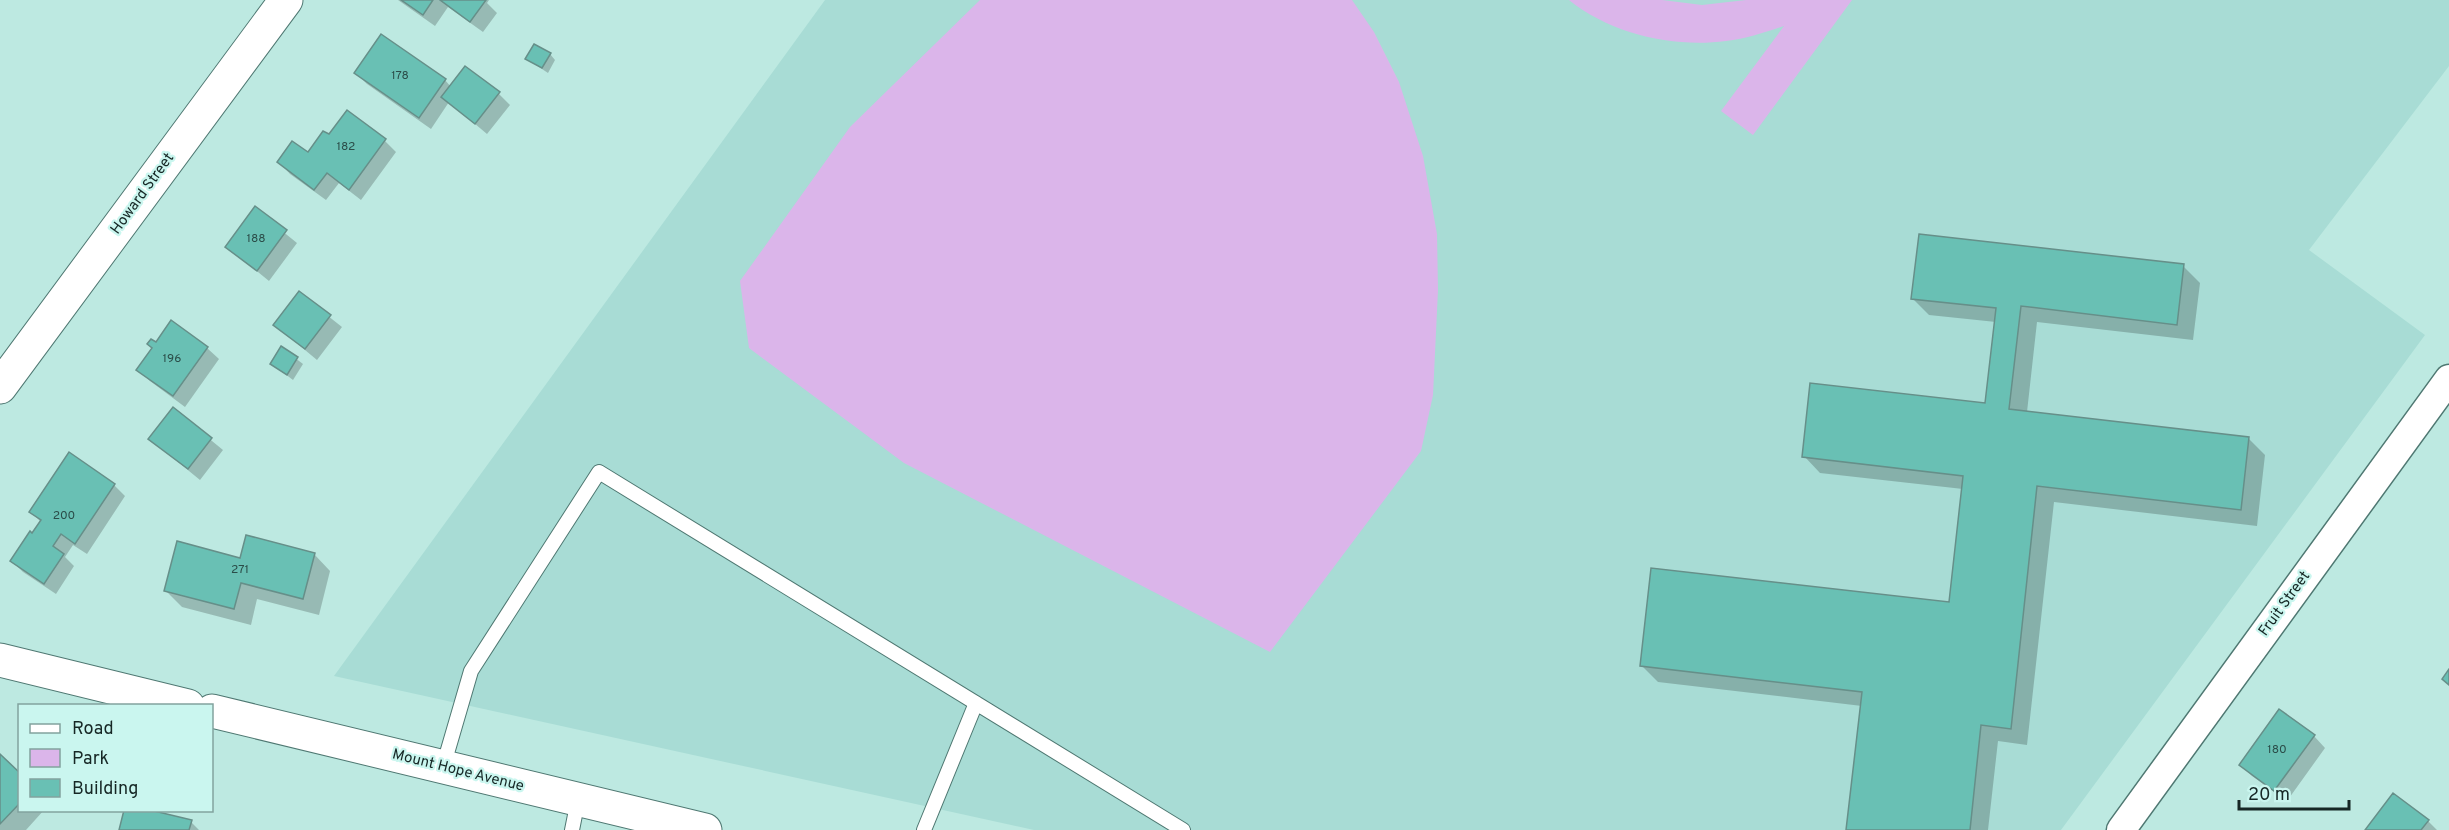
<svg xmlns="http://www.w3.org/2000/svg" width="2449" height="830" viewBox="0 0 2449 830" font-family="Overpass,sans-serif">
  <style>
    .built { fill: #a8dcd5 }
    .green { fill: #dbb5ea }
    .shadow { fill: #0003 }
    .building { fill: #69c0b4; stroke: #668f89; stroke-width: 1.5 }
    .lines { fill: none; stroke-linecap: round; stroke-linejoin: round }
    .service-casing { stroke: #4f7872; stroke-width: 16 }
    .minor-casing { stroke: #4f7872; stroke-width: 31 }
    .tertiary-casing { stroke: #4f7872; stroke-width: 35 }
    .service { stroke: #fff; stroke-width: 14 }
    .minor { stroke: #fff; stroke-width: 28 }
    .tertiary { stroke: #fff; stroke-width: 33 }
    .labels { text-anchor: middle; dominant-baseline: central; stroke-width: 4.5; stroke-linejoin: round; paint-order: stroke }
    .number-label { font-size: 12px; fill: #2b4d49 }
    .street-label { font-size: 15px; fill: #162725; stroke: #caf6ef }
  </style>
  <rect width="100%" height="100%" fill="#bde9e1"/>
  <path class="built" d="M825 0H2449V66L2309 250 2425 335 2061 830H1034L334 676Z"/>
  <path class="green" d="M980 0H1352L1374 32 1399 82 1423 156 1437 234 1438 290 1433 395 1421 451 1270 652 904 463 749 348 740 281 850 127Z
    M1569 0H1662L1702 5 1746 0H1852L1753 135 1721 111 1784 26C1765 32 1747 39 1726 41 1673 48 1611 34 1569 0Z"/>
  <path class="shadow" d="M398 0H489L487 3 497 13 483 32 448 7 435 26Z
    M550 54 555 60 548 73 527 59Z
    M356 73 445 80 451 87 499 94 510 105 487 134 449 102 431 129 367 84Z
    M330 136 385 141 396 152 361 200 339 183 326 200 290 174 279 162 308 154Z
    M255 209 297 243 269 281 227 247Z
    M2183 266 2200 283 2193 340 2037 322 2027 412 2248 438 2265 455 2257 526 2054 502 2027 745 1998 741 1988 830H1848L1862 706 1658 682 1642 666 1950 604 1963 489 1820 473 1804 456 1986 405 1996 322 1929 315 1912 298Z
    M299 293 342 327 317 360 275 325Z
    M156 344 207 348 219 359 185 407 150 381 138 369Z
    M282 348 303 364 293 380 272 364Z
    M173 409 223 450 200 480 150 439Z
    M114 485 125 496 87 554 73 545 65 557 74 566 56 594 23 572 12 561 41 522 31 512Z
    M314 554 330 571 319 615 257 599 251 625 182 607 165 590 241 560Z
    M2314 736 2325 748 2287 801 2252 776 2241 765Z
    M0 756 20 775V810H44L26 830H0Z
    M2428 821 2437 830H2367Z
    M191 822 199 830H121Z"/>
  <path class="building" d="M401 0H433L423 15Z
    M440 0H486L470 22Z
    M381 34 446 79 419 118 354 73Z
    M534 44 551 53 542 68 525 59Z
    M465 66 500 92 475 124 441 97Z
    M347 110 386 139 349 190 327 173 314 190 277 162 292 141 308 152 323 131 329 134Z
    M255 206 287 230 257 271 225 247Z
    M1919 234 2184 264 2177 325 2021 306 2009 409 2249 437 2241 510 2037 486 2011 729 1981 725 1970 830H1846L1862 692 1640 666 1651 568 1949 602 1963 476 1802 457 1810 383 1985 403 1996 308 1911 299Z
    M299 291 331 315 305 349 273 325Z
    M171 320 208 347 173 396 136 370 152 348 147 344 151 339 156 342Z
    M281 346 298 357 287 375 270 364Z
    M173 407 212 438 188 469 148 439Z
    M69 452 115 484 75 544 61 534 53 546 64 554 44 584 10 561 30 531 32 533 41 520 29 512Z
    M246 535 315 553 303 599 241 583 234 609 164 591 177 541 240 558Z
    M2449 669V685L2442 679Z
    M2279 709 2315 735 2274 791 2239 765Z
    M0 754 20 773V803L0 824Z
    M2393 793 2429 820 2421 830H2365Z
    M124 810H150L192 820 189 830H119Z"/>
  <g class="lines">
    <g class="service-casing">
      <path id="service" d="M443 767 471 671 599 472 1183 830
        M572 830 578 800
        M924 830 976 703"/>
    </g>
    <g class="minor-casing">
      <path id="minor" d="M2121 830 2449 379"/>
    </g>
    <g class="tertiary-casing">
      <path id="tertiary" d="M0 387 286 0
        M0 660 188 706
        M212 711 705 830"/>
    </g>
    <use href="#service" class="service"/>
    <use href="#minor" class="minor"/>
    <use href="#tertiary" class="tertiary"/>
  </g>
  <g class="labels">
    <g class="number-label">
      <text x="400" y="76">178</text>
      <text x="346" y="147">182</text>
      <text x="256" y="239">188</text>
      <text x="172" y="359">196</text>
      <text x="64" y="516">200</text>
      <text x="240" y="570">271</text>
      <text x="2277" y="750">180</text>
    </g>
    <g class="street-label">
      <text transform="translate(143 194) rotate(-54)">Howard Street</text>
      <text transform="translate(2285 604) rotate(-54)">Fruit Street</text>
      <text transform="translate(458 771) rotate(14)">Mount Hope Avenue</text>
    </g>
  </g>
  <rect x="18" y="704" width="195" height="108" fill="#caf6ef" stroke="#82a39e" stroke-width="1.5"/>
  <rect x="30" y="724" width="30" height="9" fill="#ffffff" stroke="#82a39e" stroke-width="1.5"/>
  <text x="72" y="734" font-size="18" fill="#162725">Road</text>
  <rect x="30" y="749" width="30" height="18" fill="#dbb5ea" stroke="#82a39e" stroke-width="1.5"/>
  <text x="72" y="764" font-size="18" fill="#162725">Park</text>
  <rect x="30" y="779" width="30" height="18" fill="#69c0b4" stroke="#82a39e" stroke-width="1.5"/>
  <text x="72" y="794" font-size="18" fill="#162725">Building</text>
  <path d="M2239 800v9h110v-9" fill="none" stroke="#162725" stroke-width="3"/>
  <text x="2248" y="800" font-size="18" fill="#162725" stroke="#caf6ef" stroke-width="4.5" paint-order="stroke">20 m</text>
</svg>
